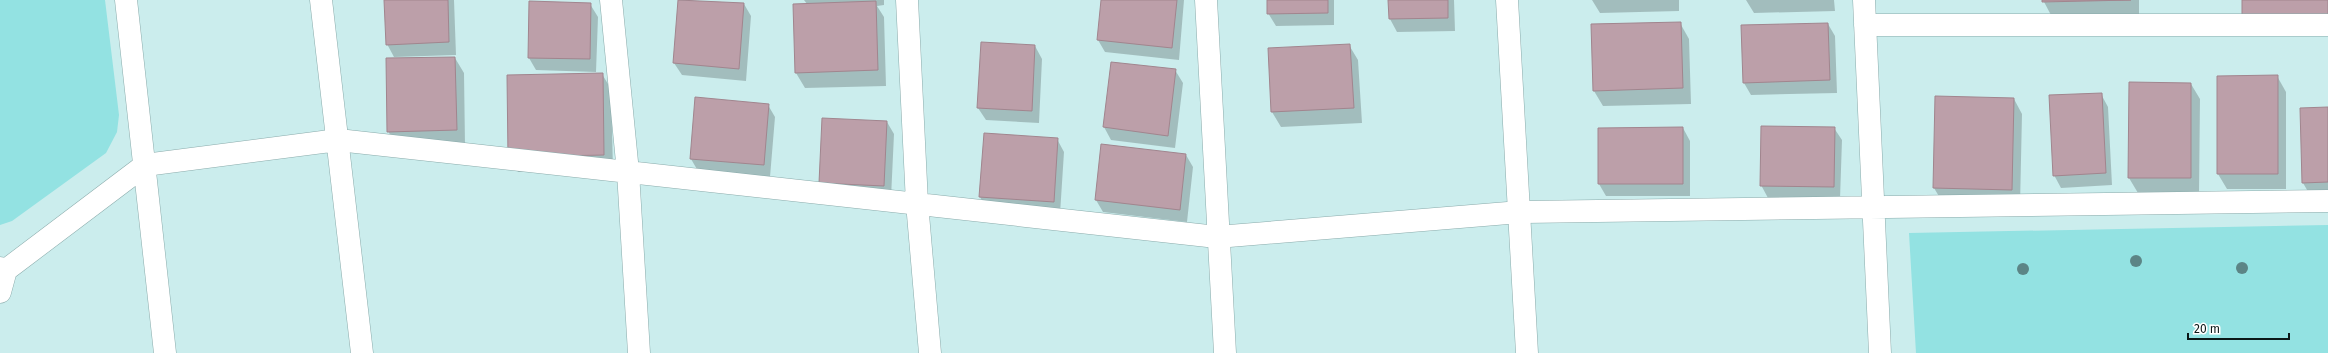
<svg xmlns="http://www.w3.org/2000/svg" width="2328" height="353" viewBox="0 0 2328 353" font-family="'Fira Sans',sans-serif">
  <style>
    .green { fill: #93e2e2 }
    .shadow { fill: #0003 }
    .building { fill: #bc9fa9; stroke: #a1858e }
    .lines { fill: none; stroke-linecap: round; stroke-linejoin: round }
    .minor-casing { stroke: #8aabab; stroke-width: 23 }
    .tertiary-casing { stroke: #8aabab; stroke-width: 23 }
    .minor { stroke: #fff; stroke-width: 22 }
    .tertiary { stroke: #fff; stroke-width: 22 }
    .tree { fill: #5c8586 }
  </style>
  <rect width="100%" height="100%" fill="#cbeded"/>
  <path class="green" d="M0 0H105L119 115 117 132 106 153 12 221 0 225Z
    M2328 225V353H1916L1909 233Z"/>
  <path class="shadow" d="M385 0H454L456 55 394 57 387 44Z
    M679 0 744 4 751 16 746 81 682 75 674 63Z
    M804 0H884V5L877 6 884 17 886 86 805 88 796 73 807 4Z
    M1102 0H1184L1179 60 1105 52 1098 40Z
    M1268 0H1334V25L1276 26 1268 13Z
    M1389 0H1454L1455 31 1397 32 1390 19Z
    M1592 0H1679V11L1600 13Z
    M1746 0H1834L1835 11 1754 13Z
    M2043 0H2139V15L2052 17Z
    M590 4 598 17 596 72 536 70 529 58Z
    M1680 23 1689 39 1691 104 1603 106 1594 91 1592 25Z
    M1828 24 1835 36 1837 93 1751 95 1744 83Z
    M1349 45 1358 60 1362 123 1281 127 1272 112Z
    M1035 46 1042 59 1039 123 986 120 978 108Z
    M455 58 464 73 465 145 397 147 388 131Z
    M1112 63 1175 70 1183 83 1175 148 1111 140 1104 127Z
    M602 74 611 89 613 170 518 172 509 157Z
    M2277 76 2286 92V189H2227L2218 174Z
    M2191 84 2200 99 2199 194 2138 193 2129 178Z
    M2101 94 2108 107 2112 185 2061 188 2054 175Z
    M2014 99 2022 114 2020 206 1943 203 1934 188Z
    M768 105 775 117 770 177 698 171 691 159Z
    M2328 108V195H2310L2303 183Z
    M887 122 894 134 891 198 820 182Z
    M1683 128 1690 141V196H1606L1599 184Z
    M1834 128 1842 140 1840 199 1768 198 1761 185Z
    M1057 139 1064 152 1060 214 987 210 980 197Z
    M1186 155 1193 167 1187 222 1103 212 1096 200Z"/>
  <path class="building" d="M384 0H448L449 42 386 45Z
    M678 0 744 3 739 69 673 63Z
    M1101 0H1177L1172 48 1097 40Z
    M1267 0H1328V13L1267 14Z
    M1388 0H1448V18L1389 19Z
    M2042 0H2131L2042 2Z
    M2242 0H2328V21L2242 15Z
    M529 1 591 3 590 59 528 58Z
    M876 1 878 70 795 73 793 4Z
    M1681 22 1683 88 1593 91 1591 24Z
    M1828 23 1830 80 1743 83 1741 25Z
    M981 42 1035 45 1032 111 977 108Z
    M1350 44 1354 108 1271 112 1268 48Z
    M455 57 457 130 387 132 386 58Z
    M1111 62 1176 69 1168 136 1103 127Z
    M603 73 604 155 508 157 507 75Z
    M2278 75V174H2217V76Z
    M2129 82 2191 83V178H2128Z
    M2102 93 2106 173 2053 176 2049 95Z
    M1935 96 2014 98 2012 190 1933 188Z
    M695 97 769 104 764 165 690 159Z
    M2328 107V182L2302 183 2300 108Z
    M822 118 887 121 884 186 819 183Z
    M1761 126 1835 127 1834 187 1760 186Z
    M1683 127V184H1598V128Z
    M984 133 1058 138 1054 202 979 197Z
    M1101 144 1186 154 1180 210 1095 200Z"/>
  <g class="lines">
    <g class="minor-casing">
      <path id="minor" d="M126 0 165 353
        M321 0 362 353
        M611 0 628 172 639 353
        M907 0 917 203 930 353
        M1206 0 1225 353
        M1864 0 1880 353
        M1865 25H2328
        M0 268 6 270 145 165 338 140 1217 237 1520 212 2328 201
        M0 292 6 270"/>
    </g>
    <g class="tertiary-casing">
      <path id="tertiary" d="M1507 0 1527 353"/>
    </g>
    <use href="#minor" class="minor"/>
    <use href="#tertiary" class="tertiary"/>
  </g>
  <g class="tree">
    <circle cx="2136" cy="261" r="6"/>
    <circle cx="2242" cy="268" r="6"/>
    <circle cx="2023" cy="269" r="6"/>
  </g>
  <path d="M2188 333v6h101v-6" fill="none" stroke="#0b1818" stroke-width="2"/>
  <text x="2194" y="333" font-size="12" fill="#0b1818" stroke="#ffffff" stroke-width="3" paint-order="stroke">20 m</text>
</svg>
